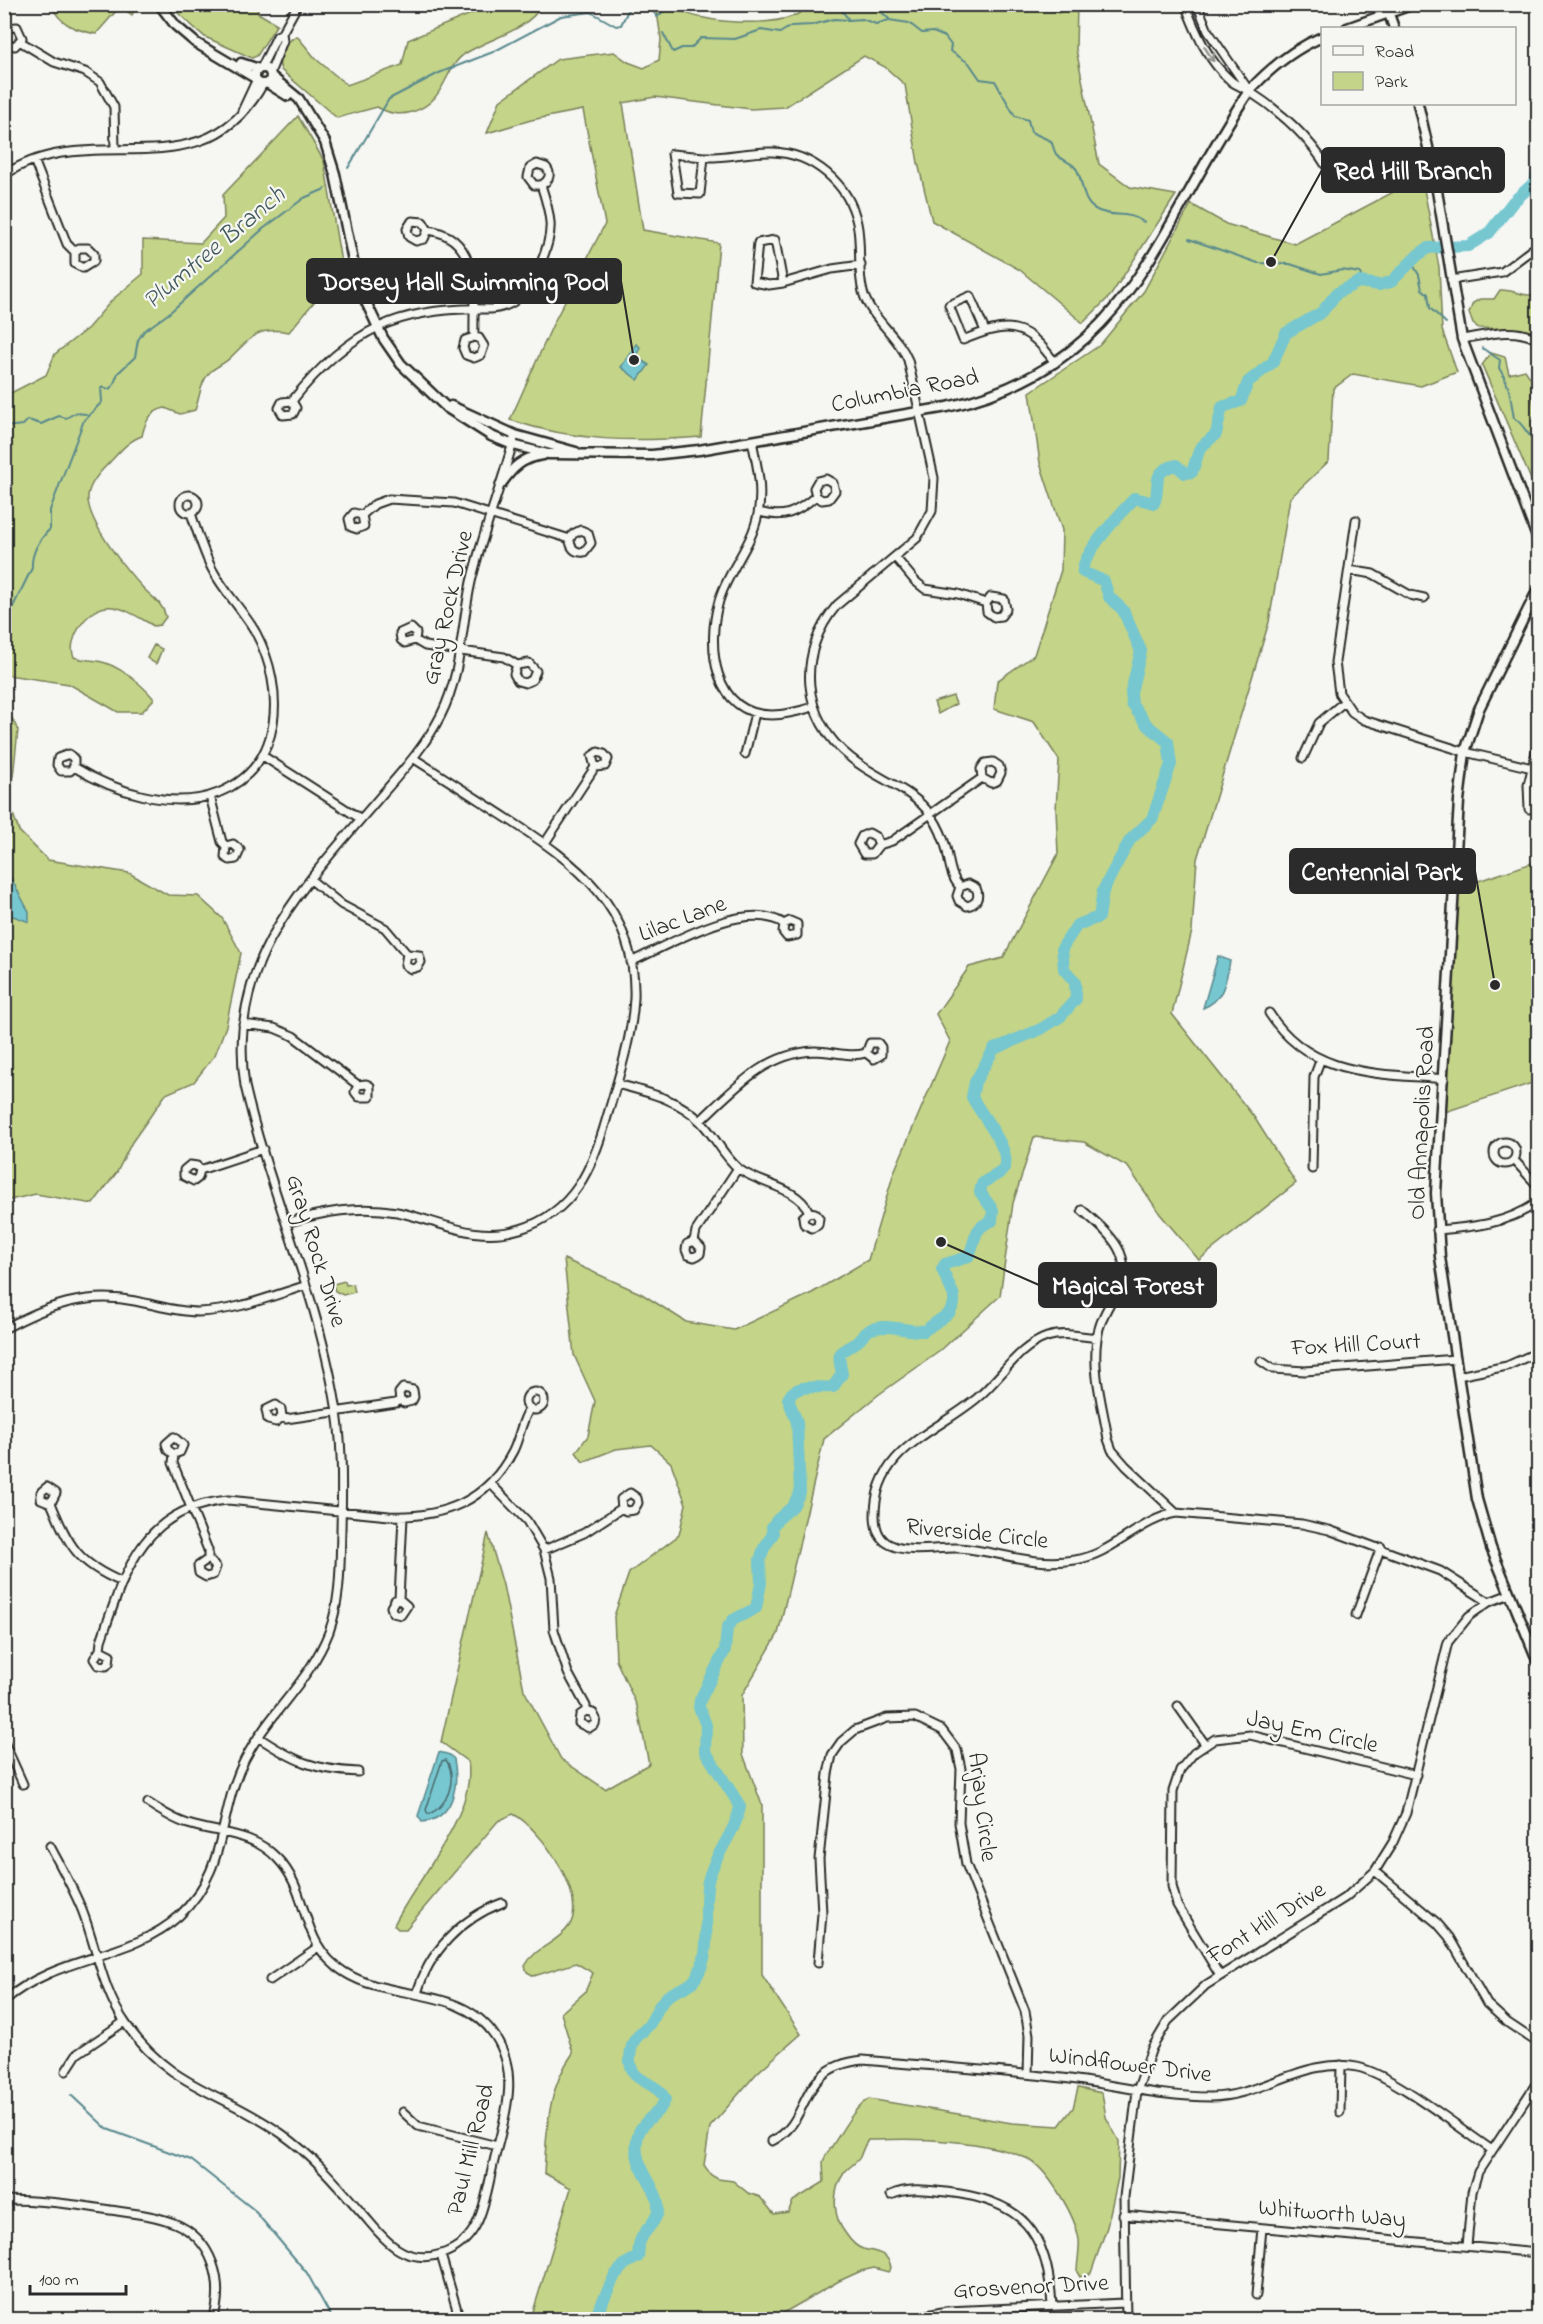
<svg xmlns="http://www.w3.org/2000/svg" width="1543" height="2324" viewBox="0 0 1543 2324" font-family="'Indie Flower',sans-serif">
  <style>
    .green { fill: #c4d488; stroke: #78805a; stroke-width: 1.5 }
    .water { fill: #77c7d0; stroke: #59898e; stroke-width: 1.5 }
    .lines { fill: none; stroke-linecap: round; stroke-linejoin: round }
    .shore { stroke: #49696d; stroke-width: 1.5 }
    .stream { stroke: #59898e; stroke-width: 2 }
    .river { stroke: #77c7d0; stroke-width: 12 }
    .minor-casing { stroke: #2b2b2b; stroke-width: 11 }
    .tertiary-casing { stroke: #2b2b2b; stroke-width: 13 }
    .minor { stroke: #f6f6f2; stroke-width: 7 }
    .tertiary { stroke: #f6f6f2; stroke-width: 8 }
    .oneway { stroke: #90908e }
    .labels { text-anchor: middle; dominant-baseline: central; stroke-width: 4.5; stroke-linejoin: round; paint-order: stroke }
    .street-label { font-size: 24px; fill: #2b2b2b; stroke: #f6f6f2 }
    .water-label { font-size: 26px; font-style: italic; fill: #425a5d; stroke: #f6f6f2 }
    .leader { fill: none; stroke: #2b2b2b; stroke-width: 2 }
    .callout-dot { fill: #2b2b2b; stroke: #f6f6f2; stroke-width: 2 }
    .callout { fill: #2b2b2b; stroke: #2b2b2b; stroke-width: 2 }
    .callout-label { font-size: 26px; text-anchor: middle; font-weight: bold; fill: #fff }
  </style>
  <rect width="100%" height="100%" fill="#f6f6f2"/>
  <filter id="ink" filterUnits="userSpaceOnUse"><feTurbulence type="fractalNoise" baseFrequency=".0167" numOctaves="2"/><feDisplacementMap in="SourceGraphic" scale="12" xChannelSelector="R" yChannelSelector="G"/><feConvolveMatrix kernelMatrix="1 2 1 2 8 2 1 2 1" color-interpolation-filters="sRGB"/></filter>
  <g filter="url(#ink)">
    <path class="green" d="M809 4H1041L1058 13 1077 5 1076 49 1099 164 1130 187 1176 195 1111 295 1083 323 1020 270 932 221 918 163 905 85 885 67 864 56 785 107 751 109 655 97 623 103 643 230 719 243 701 437C632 442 577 442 510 420L554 322 605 224 583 110 531 120 487 133 500 101 558 59 614 52 628 62 644 68 659 60 661 39 656 5C675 5 682 14 699 17 725 23 794 29 809 4Z
      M51 5V4L137 5 132 15 125 10H117L96 34C76 30 60 25 51 5Z
      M169 5H258V13L277 24 257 56 252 58 205 37Z
      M492 5H543C523 33 494 36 466 53 443 67 448 101 412 112 398 116 388 113 377 107L337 118 281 70C276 56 284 42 297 36L316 59 347 85 402 65 408 40Z
      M298 116 324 161 343 274 324 290 289 332C256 326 251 338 230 358 222 366 210 368 205 379 200 387 199 400 195 410L180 414 165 408C150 411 145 422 142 436 127 441 118 454 107 465 99 473 89 485 88 496 86 521 127 571 144 589 154 599 162 602 166 617L160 625 154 626C141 619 122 605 106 607 87 609 66 640 74 657 83 661 89 659 98 661 117 664 142 684 154 699L142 712H118L69 684 8 675 5 678V396L46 375 55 354 88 328 112 300 143 274V240L201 243 224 218 223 195Z
      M1423 184 1439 267 1442 330 1457 372 1421 386 1353 374 1333 389 1329 461 1290 498 1269 622 1197 859 1192 931 1172 1014 1254 1117 1296 1183 1199 1260 1160 1214 1128 1167 1084 1142 1034 1137 1013 1203 1000 1296 940 1351 878 1395 824 1439 778 1634 742 1695 743 1754 762 1805V1975L801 2034 757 2073 710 2127 704 2165 711 2175 718 2179 733 2181 748 2193 760 2197 774 2214 788 2212 793 2201 824 2182 823 2162 826 2155C837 2141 854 2105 869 2099L1012 2123 1059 2126 1073 2108 1078 2088 1102 2093 1106 2117 1119 2141 1118 2178 1107 2227 1091 2273 1080 2277 1077 2272C1077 2262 1080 2250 1079 2240 1076 2217 1047 2167 1026 2158 986 2140 920 2138 876 2140H868C863 2147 863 2150 860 2157 857 2163 848 2167 844 2173 831 2192 833 2218 846 2234 850 2240 856 2247 863 2249 875 2252 889 2252 891 2268L888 2272 874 2268 861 2271 839 2281 773 2319H534L532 2315 571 2188 544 2173C547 2130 547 2089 573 2053L561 2013 585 1992 593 1973 576 1963 534 1976 527 1972 525 1966C536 1946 558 1943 569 1926 589 1897 540 1827 513 1814L498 1821 406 1929H398L394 1925C416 1880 477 1813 468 1762L441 1742 488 1533 503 1585 524 1690 561 1759 605 1789 649 1764 637 1706 616 1660 614 1616 629 1573 679 1535 686 1504 671 1463 651 1445 616 1449 583 1462 576 1452 588 1436 595 1401 574 1355 564 1259 642 1294 686 1322 734 1330 812 1293 868 1260 894 1172 950 1041 936 1014 969 967 1003 958 1058 854 1056 809 1059 760 1034 722 994 709 997 681 1034 655 1061 570 1062 530 1040 463 1030 392 1100 345 1144 291 1191 204 1226 224 1295 244 1399 189Z
      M1500 290C1516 289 1521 298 1538 294V337L1520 329 1479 328 1473 324 1469 313 1473 303 1480 299H1494Z
      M1491 353 1505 357 1509 374 1525 370 1532 380V397L1538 419V496L1482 365Z
      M154 645 162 649 156 664 147 658Z
      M953 696 956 704 938 714 934 702Z
      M4 703 18 730 10 805 19 831 48 860 129 873 168 895 198 896 222 918 241 953 226 1026 215 1055 194 1082 166 1094 132 1142 117 1172 93 1204 36 1194 5 1201Z
      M1538 861V1081L1445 1112 1457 888Z
      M345 1281 346 1285 353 1284 355 1292 343 1295 335 1291 333 1284Z"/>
    <path class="water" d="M636 344 640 347 636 357 649 365 638 380 621 367Z
      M5 867 29 912V922L5 913Z
      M1218 956 1230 961C1226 981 1224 1000 1203 1008Z
      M439 1752 450 1755 454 1759C459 1785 454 1819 422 1822L418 1816Z"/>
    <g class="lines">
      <path class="shore" d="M446 1760C458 1777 448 1808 428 1814L426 1810 442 1761Z"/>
      <path class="stream" d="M645 4 649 5 657 17 672 4
        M801 4H810
        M822 4H829
        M837 4 849 20 862 19 876 24 889 20 909 23 922 33 933 32 945 37 951 45 950 51 969 63 980 79 995 81 1015 116 1028 120 1031 132 1051 141C1053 145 1054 151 1056 154 1062 161 1074 162 1078 172 1084 186 1082 205 1099 211 1117 218 1124 210 1144 222
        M866 4H869
        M873 4 889 19
        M663 33 673 52 682 48H691L701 38 735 39 761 30 780 33 791 26 812 25 834 19 849 20
        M348 168 389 99 439 73 493 52 561 16 591 12 616 26 621 25 630 6 635 4
        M1189 239 1258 263 1290 264 1321 274 1342 270 1360 273 1363 283
        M1411 261 1419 275 1422 289 1428 294 1430 308 1446 323
        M1482 348 1500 360 1499 368C1511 387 1510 397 1514 418 1525 425 1527 436 1538 444
        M4 427 23 425 28 420 41 424 59 416 66 418 75 413 86 414
        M4 625 32 568C31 553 40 539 50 529V510L84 420 102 402 101 387 109 389 113 386 118 373 135 357 138 340 144 331 168 314 263 229 304 198 325 189
        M71 2095 107 2129 191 2160 253 2209 307 2273 333 2320"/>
      <path class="river" d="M594 2320 615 2275 625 2264 638 2257C639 2251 638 2244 641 2239 645 2229 656 2223 658 2211 661 2185 627 2167 639 2132 644 2119 660 2114 665 2100 659 2081 631 2084 630 2061 630 2055 631 2048 633 2043 636 2036 643 2032 648 2026 656 2016 658 2003 668 1996 677 1989 689 1988 695 1979 715 1950 701 1915 708 1881 714 1854 736 1833 740 1806L705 1751 706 1725 699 1707 700 1700 725 1650 727 1628 733 1620 756 1608 761 1583 760 1560 764 1548 773 1534 772 1527 777 1520 793 1506 800 1492 797 1422 788 1399C796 1382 817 1389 833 1387L842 1374C837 1350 838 1354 857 1342 862 1338 865 1332 871 1329 888 1323 907 1332 924 1331L949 1313 954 1304V1296L942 1269 945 1264 968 1257C977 1241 971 1228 992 1221L993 1210 980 1192 982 1184C988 1177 1000 1176 1004 1168 1013 1151 980 1114 972 1097L975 1082 994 1049 1041 1029 1060 1017 1076 999 1075 982 1064 969 1062 948 1077 925 1099 917 1103 891 1112 873 1130 840 1152 819 1171 764 1168 742 1147 725 1132 704 1131 692 1141 651 1123 610 1109 597 1104 581 1083 572C1079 558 1123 510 1135 498L1154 503C1162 488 1148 472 1176 465L1185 473 1192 472 1200 448 1216 434 1222 407 1241 401 1248 382 1273 362 1286 333 1322 312 1337 293 1359 282 1379 285 1391 282 1418 255 1428 248 1468 246 1489 233 1513 202 1535 182 1538 172"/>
      <g class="minor-casing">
        <path id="minor" d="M1185 4C1195 31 1208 61 1230 80 1235 85 1243 87 1250 92 1284 114 1314 141 1333 178
          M1197 4 1208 31 1248 89
          M1385 4 1389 14
          M4 28 17 27 22 38 15 46 4 44
          M21 42 54 62 85 72 100 82 114 107 115 149
          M261 68 277 36 282 33
          M270 73 283 41 282 33 298 4
          M242 111 256 81
          M672 154 704 157 700 194 678 193Z
          M704 157C727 158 750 151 772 152 813 153 849 184 857 223 862 246 857 270 863 292 870 318 898 335 908 360L934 478 932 511 917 538 837 605C796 653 801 719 851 758 875 778 904 785 926 809 934 818 940 829 944 841 950 857 948 874 960 887L957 896 959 901 967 906C977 904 980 897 976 888L968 884 960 887
          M34 160 67 244 75 252V264L83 268 94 261V254L88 248H79L75 252
          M4 175C91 116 202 196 263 84
          M428 230 424 239 416 241 409 237 407 229 412 221 423 222 428 230C482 237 473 298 474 337L465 340 463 348 466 355 474 358 481 355 484 346 479 338 474 337
          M1451 280 1502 272 1538 245
          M783 283 775 240 758 243 754 282 769 285 783 283 832 269 861 265
          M985 331 970 296 949 305 963 340C1008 321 1026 322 1055 363
          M1462 339C1487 335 1515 326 1538 340
          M292 401 282 402 279 408 283 415 293 414 296 408 292 401C349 329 400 306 491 309 501 308 510 305 517 299 534 285 552 244 550 222 549 210 545 197 541 185 549 181 552 174 546 167L537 164 530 168 528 177 534 185H541
          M752 441C757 465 763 489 758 514 752 546 728 570 719 601 706 645 713 715 772 715 786 715 800 711 813 707
          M180 504a9 9 0 1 1 18 0a9 9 0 1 1-18 0Z
          M759 512C784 519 796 513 816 496L822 500 829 499 835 491 833 483 826 479 818 481 814 488 816 496
          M362 515 364 526 357 529 351 527 349 519 354 513 362 515 375 504 389 499 454 503 570 539C570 548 575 553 584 552L591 543 588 533 581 530 573 534 570 539
          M1356 520 1335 662 1339 693 1352 712 1364 720 1465 752 1532 768
          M895 557 915 581 925 589 958 594 986 603 987 612 994 617 1001 616 1006 609 1004 599 991 597 986 603
          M1349 570 1373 574 1410 595 1424 598
          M415 640 405 643 401 640 400 633 411 628 416 633 415 640 425 646 504 657 517 665 529 663 536 671 532 680 525 683 518 681 514 674 517 665
          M745 754 755 713
          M263 756 361 819
          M1303 758 1319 723 1344 702
          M74 767V759L69 754 58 758 57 765 61 771H70L74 767C113 791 173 811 218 793 285 766 285 688 256 633 243 610 224 592 212 569 203 551 197 532 191 513
          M210 796 222 842 226 846 233 844 240 850 236 859 230 860 225 857 226 846
          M1529 809 1528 785 1538 744
          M545 843 595 767 605 766 608 759 604 754 598 752 592 756 595 767
          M879 845 876 837 869 833 862 836 858 844 864 854H872L879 845 892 841 982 778 991 783 997 781 1001 773 999 766 993 762 985 763 981 769 982 778
          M311 880 342 905 385 928 407 954 405 965 411 969 418 967 421 962 419 955 407 954
          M631 962C668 945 746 898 784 924L783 932 787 937 797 935V924L790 921 784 924
          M1269 1013C1310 1077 1376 1073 1444 1079
          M243 1024 274 1028 293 1036 354 1082 358 1085 355 1092 359 1097H370V1086L366 1084 358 1085
          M617 1084C647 1092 679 1099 701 1122 715 1136 723 1156 739 1169 760 1185 797 1186 809 1212L803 1217 804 1224 812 1228 818 1225 819 1218 815 1213 809 1212
          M700 1121C734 1089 765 1053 815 1051 832 1051 849 1058 866 1053L874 1059 881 1055V1047L878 1043H870L866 1053
          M1494 1153a11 11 0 1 1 22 0a11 11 0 1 1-22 0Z
          M1514 1160 1538 1186
          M1312 1169 1314 1077 1320 1061
          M200 1170 198 1178 194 1181 184 1176V1170L190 1165 197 1166 200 1170 263 1149
          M1082 1210C1107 1232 1136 1254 1118 1289 1109 1306 1099 1320 1097 1339 1092 1372 1103 1407 1108 1439L1112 1450 1126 1466 1176 1513 1302 1524 1329 1530 1440 1571 1489 1602
          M286 1223C322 1212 359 1205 397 1212 440 1221 475 1243 520 1229 574 1213 593 1167 607 1117 618 1079 632 1039 634 998 637 907 577 864 508 819 477 799 445 778 413 758
          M1437 1230C1473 1227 1508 1224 1538 1202
          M694 1241 687 1244 686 1250 688 1255 694 1257 700 1254 701 1248 694 1241 696 1231 738 1168
          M4 1329C46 1306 87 1291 135 1301 156 1305 177 1312 198 1312 235 1311 269 1297 304 1286
          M1097 1338C1081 1336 1063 1332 1047 1337 1017 1347 1000 1380 976 1399 933 1434 875 1450 875 1515 875 1528 879 1540 891 1545 910 1554 938 1547 958 1548 1000 1551 1031 1567 1075 1560 1113 1554 1139 1520 1176 1513
          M1261 1361 1273 1369 1305 1371 1456 1359
          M1458 1376 1507 1366 1538 1352
          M526 1401a9 9 0 1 1 18 0a9 9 0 1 1-18 0Z
          M282 1417 276 1422 268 1420 266 1410 276 1405 281 1409 282 1417 286 1419 396 1403 400 1400 399 1393 403 1388 413 1390 414 1397 412 1401 404 1403 400 1400
          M174 1454 168 1450 166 1444 174 1437 183 1445 180 1452 174 1454 173 1463 208 1550V1559L198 1566 199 1573 206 1577 213 1575 216 1567 208 1559
          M490 1483 527 1521 544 1550 551 1578 554 1630 568 1673 586 1706V1711L580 1715 579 1723 589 1728 595 1724 596 1719 593 1713 586 1711
          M51 1503 56 1493 47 1487 41 1492V1499L51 1503C69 1546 77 1563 122 1582
          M544 1550 584 1533 622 1508 626 1511 634 1510 638 1503 637 1498 630 1493 621 1499 622 1508
          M399 1599 407 1606 401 1615 393 1613 391 1607 395 1600 399 1599 403 1517
          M1356 1615 1381 1547
          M100 1650 94 1659 98 1665 106 1666 109 1663 110 1655 100 1650 101 1641C125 1571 142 1508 228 1500L389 1516C443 1518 487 1502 513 1451 520 1437 521 1421 530 1408
          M1178 1706 1205 1744
          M258 1737C294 1761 314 1770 358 1772
          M4 1742 23 1784
          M50 1846C61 1867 73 1888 82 1910 97 1948 102 1990 126 2024 171 2089 224 2092 282 2134 313 2156 336 2183 360 2211 371 2223 382 2239 396 2248 424 2267 463 2253 477 2223 486 2204 489 2181 494 2161 504 2119 521 2075 495 2036 460 1984 391 2002 344 1972 298 1943 311 1892 277 1858 252 1832 220 1834 188 1824 174 1820 161 1811 148 1803
          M1375 1871 1437 1923 1449 1937 1487 2004 1508 2023 1538 2043
          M818 1963 822 1913 819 1859 828 1774 832 1755 841 1742 855 1730 887 1718 915 1717 942 1730 957 1750 961 1769 959 1823 966 1864 1025 2011 1029 2035 1028 2074
          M1220 1976 1177 1905 1172 1886 1173 1791 1180 1770 1194 1753 1215 1739 1250 1735 1416 1775
          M270 1980 318 1947
          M417 1994C428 1952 462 1918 502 1903
          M4 2001C59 1954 130 1960 179 1916 229 1870 217 1813 245 1759 269 1713 310 1681 329 1632 341 1599 340 1565 341 1530 342 1485 343 1439 334 1394 315 1289 269 1190 245 1086 225 958 309 881 385 791 406 767 427 743 441 715 462 673 461 627 471 582 483 532 502 484 515 435
          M66 2071 77 2054 124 2022
          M403 2112 418 2126 497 2146
          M1340 2112 1341 2065
          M772 2141C814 2121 794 2067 863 2060 929 2066 996 2070 1062 2078 1112 2084 1161 2097 1211 2097 1261 2097 1307 2056 1357 2067 1392 2074 1459 2128 1492 2150
          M891 2195C909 2187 927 2190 946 2192 1022 2200 1048 2231 1052 2306
          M4 2200C41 2200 75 2204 110 2210 131 2213 154 2215 174 2223 213 2239 225 2282 213 2320
          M1123 2215 1538 2253
          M1467 2246 1472 2192 1478 2172 1538 2081
          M441 2255 460 2320
          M1256 2295 1262 2228
          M992 2309 993 2320
          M903 2320 947 2311 1125 2303
          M1126 2320 1124 2197 1137 2091 1152 2048 1168 2021 1206 1985 1346 1897 1375 1871 1393 1842 1406 1813 1448 1642 1469 1616 1489 1602 1510 1594"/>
      </g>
      <g class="tertiary-casing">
        <path id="tertiary" d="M159 4 176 26 196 43 255 78
          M1389 14 1394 28
          M1347 28 1414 4
          M241 63 259 69
          M255 76a8 8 0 1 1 16 0a8 8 0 1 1-16 0Z
          M271 76 299 99 325 142 335 174 358 285 383 338 401 364 447 408 491 436 513 445 548 454 652 455 699 450 947 407C1132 365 1156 229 1249 91 1269 69 1294 49 1322 37
          M267 83 288 96
          M1418 104 1434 173 1462 339 1538 540
          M451 406 515 435 576 452
          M501 484C513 467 522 458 543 455
          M1538 589 1479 709 1465 752 1459 801 1436 1193 1440 1257 1477 1499 1491 1548 1538 1662"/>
      </g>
      <use href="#minor" class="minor"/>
      <use href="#tertiary" class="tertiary"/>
    </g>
    <defs><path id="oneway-shaft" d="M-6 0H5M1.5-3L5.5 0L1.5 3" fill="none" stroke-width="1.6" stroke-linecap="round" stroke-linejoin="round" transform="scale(1.5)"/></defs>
    <use class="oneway" href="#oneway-shaft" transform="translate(1209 54) rotate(58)"/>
  </g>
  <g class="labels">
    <g class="street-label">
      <text transform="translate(905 392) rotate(-11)">Columbia Road</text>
      <text transform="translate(449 608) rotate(-77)">Gray Rock Drive</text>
      <text transform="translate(683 920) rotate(-21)">Lilac Lane</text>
      <text transform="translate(1423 1123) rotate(-87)">Old Annapolis Road</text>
      <text transform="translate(315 1251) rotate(73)">Gray Rock Drive</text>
      <text transform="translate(1356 1346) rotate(-3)">Fox Hill Court</text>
      <text transform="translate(977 1535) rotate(6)">Riverside Circle</text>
      <text transform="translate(1312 1733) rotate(12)">Jay Em Circle</text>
      <text transform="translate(981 1807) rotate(83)">Arjay Circle</text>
      <text transform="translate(1267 1924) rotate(-32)">Font Hill Drive</text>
      <text transform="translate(1130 2066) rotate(7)">Windflower Drive</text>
      <text transform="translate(472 2150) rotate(-76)">Paul Mill Road</text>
      <text transform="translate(1332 2215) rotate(5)">Whitworth Way</text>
      <text transform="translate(1031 2288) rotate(-3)">Grosvenor Drive</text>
    </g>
    <g class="water-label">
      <text transform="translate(215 249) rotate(-40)">Plumtree Branch</text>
    </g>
  </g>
  <path class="leader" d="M1271 262L1322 170M634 360L621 281M1495 985L1475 871M941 1242L1039 1285"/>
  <g class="callout-dot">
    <circle cx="1271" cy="262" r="6"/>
    <circle cx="634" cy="360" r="6"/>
    <circle cx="1495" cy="985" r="6"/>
    <circle cx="941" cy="1242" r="6"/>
  </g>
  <g class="callout">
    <rect x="1322" y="148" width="182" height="44" rx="6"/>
    <rect x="307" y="259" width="314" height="44" rx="6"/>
    <rect x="1290" y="849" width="185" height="44" rx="6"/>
    <rect x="1039" y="1263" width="177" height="44" rx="6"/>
  </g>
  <g class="callout-label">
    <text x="1413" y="179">Red Hill Branch</text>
    <text x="464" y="290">Dorsey Hall Swimming Pool</text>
    <text x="1382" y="880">Centennial Park</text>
    <text x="1128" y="1294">Magical Forest</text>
  </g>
  <rect width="1543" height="2324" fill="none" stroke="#f6f6f2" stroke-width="24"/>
  <rect x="12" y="12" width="1519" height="2300" fill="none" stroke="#2b2b2b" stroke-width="2" filter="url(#ink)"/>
  <rect x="1321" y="27" width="195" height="78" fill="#f6f6f2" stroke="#a5a5a2" stroke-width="1.5"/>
  <rect x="1333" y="46" width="30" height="9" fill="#f6f6f2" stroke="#a5a5a2" stroke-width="1.5"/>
  <text x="1375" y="57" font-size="18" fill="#2b2b2b">Road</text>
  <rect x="1333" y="72" width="30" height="18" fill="#c4d488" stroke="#a5a5a2" stroke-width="1.5"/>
  <text x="1375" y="87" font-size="18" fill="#2b2b2b">Park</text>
  <path d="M30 2285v9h96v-9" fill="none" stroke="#2b2b2b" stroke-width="3"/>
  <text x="39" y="2285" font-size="18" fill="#2b2b2b" stroke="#f6f6f2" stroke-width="4.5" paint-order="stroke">100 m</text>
</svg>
